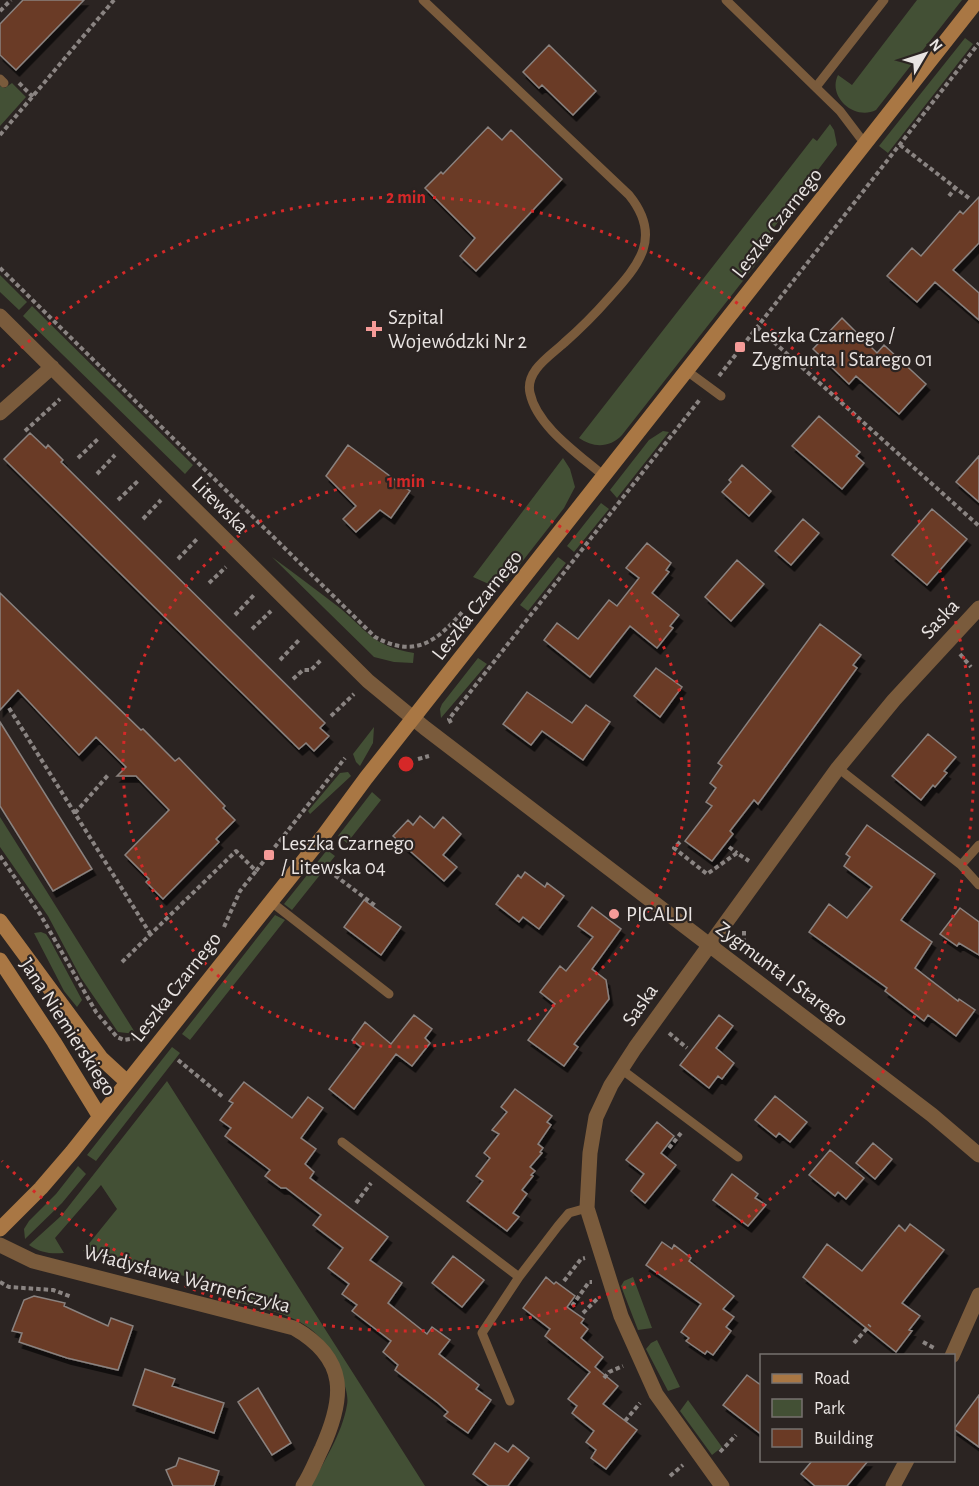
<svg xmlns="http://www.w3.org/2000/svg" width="979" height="1486" viewBox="0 0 979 1486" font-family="'Alegreya Sans',sans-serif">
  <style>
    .green { fill: #435035 }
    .building { fill: #6a3a25; stroke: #8a827f; stroke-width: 1.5; filter: url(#shadow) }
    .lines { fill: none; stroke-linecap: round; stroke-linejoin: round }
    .path { stroke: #8a8482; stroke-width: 4; stroke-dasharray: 4.5 3; stroke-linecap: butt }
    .lane { stroke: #7a5b3c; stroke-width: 9 }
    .street { stroke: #7a5b3c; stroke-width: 15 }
    .secondary { stroke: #a97744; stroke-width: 15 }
    .ring { fill: none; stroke: #d62828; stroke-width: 3; stroke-dasharray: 3 6 }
    .poi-dot { fill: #f59b98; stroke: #2b2422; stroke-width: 2 }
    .labels { text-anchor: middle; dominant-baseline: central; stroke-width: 4.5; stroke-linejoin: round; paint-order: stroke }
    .street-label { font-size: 21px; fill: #e9e4e2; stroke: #2b2422 }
    .poi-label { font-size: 21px; fill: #e9e4e2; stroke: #2b2422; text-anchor: start }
    .centre { fill: #d62828; stroke: #2b2422; stroke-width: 3 }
    .ring-label { font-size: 18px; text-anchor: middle; font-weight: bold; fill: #d62828; stroke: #2b2422; stroke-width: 4.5; stroke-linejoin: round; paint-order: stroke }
  </style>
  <defs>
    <filter id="shadow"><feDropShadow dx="3.5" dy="6" stdDeviation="0" flood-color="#0009"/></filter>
  </defs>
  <rect width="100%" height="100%" fill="#2b2422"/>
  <path class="green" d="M917 0H962L876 110C855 121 827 97 838 75L852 85Z
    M965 38 973 44 888 153 879 146Z
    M12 83 26 97 0 126V86L5 88Z
    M830 124 834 130 837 145 769 234 775 240 622 435C610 448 593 448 579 438L813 138 817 141Z
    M0 275 27 302 19 310 0 292Z
    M32 306 193 465 185 474 23 316Z
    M663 431 669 432 617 498 610 490 649 440Z
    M563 458 570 469 575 487 564 508 507 581 491 585 473 577Z
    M601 503 609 509 574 552 567 546Z
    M272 557C294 573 315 589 336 605 368 630 369 645 414 653L413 663 394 662 374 657Z
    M558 557 566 563 528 611 520 605Z
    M478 658 487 664 441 718 440 709 442 704Z
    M374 727 373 743 360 766 356 762 353 754Z
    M348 772 351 776 310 814 308 811 340 773Z
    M372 792 381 800 347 843 338 836Z
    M0 817 136 1034 118 1032 81 978 48 916 0 847Z
    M327 850 335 856 292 910 284 904Z
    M275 915 285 920 190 1040 182 1034Z
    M41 932 46 934 50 940 82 1000 77 1007 64 991 34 933Z
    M172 1047 180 1053 96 1161 87 1155Z
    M167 1081 425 1486H311C324 1461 342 1434 347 1405 349 1396 344 1383 341 1374 321 1318 284 1314 232 1301L233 1288 83 1251 117 1209 101 1185 55 1238 64 1253C50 1254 41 1253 29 1245L61 1216Z
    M78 1166 86 1174 62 1203 25 1239 24 1229 29 1221 56 1194Z
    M633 1277 652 1328 638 1330 621 1286 624 1281Z
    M657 1340 680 1387 668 1391 646 1349 651 1343Z
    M688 1400 722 1447 712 1455 680 1411Z"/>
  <path class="building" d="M23 0H84L16 70 0 55V24Z
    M549 45 596 91 573 115 542 85 539 88 523 72Z
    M488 127 502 140 511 130 562 179 476 271 460 256 475 238 425 188 441 172 443 174Z
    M979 197V243L953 270 979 293V320L935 282 917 302 887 276 912 248 921 256 960 211 963 214Z
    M842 318 877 353 884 345 926 384 899 414 856 376 849 384 813 349Z
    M819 416 860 452 856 456 864 463 842 489 792 446Z
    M30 433 46 448 48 445 63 460 61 462 325 723 320 728 329 736 314 751 306 743 299 749 4 459Z
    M348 445 410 491 391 518 380 510 356 532 343 519 356 506 326 476Z
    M979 456V502L956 482Z
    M742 465 771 491 749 516 722 492 731 482 729 480Z
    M932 509 967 539 927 585 892 555Z
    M803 519 819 533 791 565 775 551Z
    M647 543 671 563 666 570 669 572 652 593 679 615 670 626 673 628 657 648 630 626 590 677 544 640 557 623 578 639 609 600 617 606 639 578 626 568Z
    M737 560 764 584 731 621 705 597Z
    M0 593 141 730 143 729 175 761 179 758 225 806 223 808 235 820 216 839 219 842 163 899 146 882 149 879 125 855 169 810 136 776H117L126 767 96 737 79 755 18 690 0 710Z
    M820 624 861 655 853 665 857 668 758 804 754 800 730 831 733 834 712 861 685 841 712 806 706 802 716 788 710 783 722 766 718 763Z
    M656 668 682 687 660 717 634 696Z
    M527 692 572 723 586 705 610 722 583 760 542 731 531 745 503 724Z
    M0 722 92 869 53 891 0 806Z
    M928 734 956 757 944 771 947 773 935 787 933 785 921 800 892 776Z
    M420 816 434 828 443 817 461 834 443 855 457 867 444 881 393 836 408 820 413 825Z
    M867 825 935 874 901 920 932 942 915 968 958 1001 959 999 975 1010 956 1036 928 1015 924 1021 885 991 887 988 809 932 829 904 847 918 872 887 844 866 850 857 846 854Z
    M525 872 545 887 547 883 564 896 539 929 523 917 519 922 496 904 518 875 521 878Z
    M364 900 401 927 381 955 344 927Z
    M592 907 621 929 592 969 606 980 609 999 574 1044 578 1047 564 1066 528 1040 555 1004 540 992 560 966 566 971 593 937 578 926Z
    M960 908 979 922V955L959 943 957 946 940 934Z
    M414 1015 432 1029 425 1038 430 1043 412 1066 396 1054 354 1109 329 1089 361 1047 352 1040 365 1022 391 1044Z
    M719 1015 733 1026 716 1048 734 1063 722 1079 718 1076 709 1088 680 1065Z
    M244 1082 292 1118 308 1097 323 1108 301 1138 316 1149 305 1164 314 1172 310 1178 388 1237 370 1260 402 1283 388 1303 427 1334 432 1327 450 1340 439 1354 479 1385 476 1389 491 1400 468 1433 444 1416 448 1412 438 1403 395 1370 398 1365 383 1352 391 1341 352 1311 357 1305 342 1294 349 1284 328 1268 343 1248 313 1225 321 1215 286 1188H281L265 1176 270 1170 225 1136 231 1128 220 1120 233 1103 229 1101Z
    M515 1089 552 1116 547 1122 551 1125 538 1144 543 1148 540 1152 542 1153 530 1167 535 1171 531 1175 533 1176 522 1190 527 1194 513 1213 519 1217 507 1231 467 1201 483 1181 476 1176 490 1158 484 1153 499 1134 492 1130 507 1112 501 1107Z
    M775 1096 807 1122 790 1142 779 1133 776 1137 755 1120Z
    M657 1122 674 1136 661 1153 676 1165 645 1203 631 1191 644 1174 626 1160Z
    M873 1143 892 1159 875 1179 856 1163Z
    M830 1150 864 1178 846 1199 838 1192 835 1196 809 1175Z
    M732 1174 758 1194 755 1198 766 1205 748 1226 713 1200Z
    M910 1224 944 1250 902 1303 920 1316 909 1330 912 1331 896 1352 803 1277 827 1244 862 1271 899 1225 905 1231Z
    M662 1242 672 1249 674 1245 691 1258 689 1261 734 1296 723 1309 734 1317 726 1327 731 1331 713 1355 707 1351 705 1354 686 1341 689 1338 681 1332 701 1304 646 1265Z
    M453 1256 484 1280 462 1307 432 1283Z
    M546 1277 554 1284 556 1282 575 1296 567 1307 584 1319 581 1323 588 1329 581 1338 603 1357 595 1367 618 1386 603 1404 637 1430 606 1469 591 1458 596 1450 586 1442 594 1431 572 1413 577 1406 568 1399 590 1372 545 1336 550 1329 523 1308Z
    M34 1296 65 1303 64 1306 108 1326 111 1318 133 1326 118 1370 67 1358 19 1342 22 1333 12 1331 24 1300Z
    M145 1369 175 1379 172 1386 224 1403 214 1433 133 1405Z
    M747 1375 762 1386V1435L723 1405Z
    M258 1388 291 1443 272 1455 238 1402Z
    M979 1395V1447L954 1429Z
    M495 1443 508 1452 513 1445 529 1458 508 1486H489L473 1474Z
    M179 1458 219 1471 214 1486H173L166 1470 176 1466Z
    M812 1461H868L847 1486H815L801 1474Z"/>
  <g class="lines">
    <path class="path" d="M0 11 11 0
      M19 83 33 97
      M0 135 114 0
      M900 145 970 199
      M949 196 956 187
      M0 268 375 637C416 659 437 641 464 610
      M757 327 979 526
      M719 376 979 43
      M25 431 60 399
      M78 458 99 438
      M97 474 115 455
      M118 500 139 480
      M143 519 161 500
      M178 559 198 538
      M209 583 226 567
      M235 615 255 594
      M252 629 271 611
      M960 654 971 667
      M280 660 300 639
      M293 679 303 670H311L321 660
      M9 708 151 935
      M331 716 354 694
      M451 723 449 719 701 398
      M418 759 429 756
      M75 813 109 774
      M680 842 674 848 707 874 737 853 749 861
      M729 847 737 853
      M0 856 40 914 96 1012 117 1037 124 1040 136 1038
      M329 871 377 907
      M224 927 240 891 256 871
      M744 931V947
      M122 962 236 851 256 871 345 758
      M669 1033 687 1048
      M178 1060 223 1097
      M669 1148 681 1133
      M356 1203 371 1183
      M564 1281 581 1259 585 1258
      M0 1282 9 1287 53 1290 72 1297
      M572 1306 589 1282H592
      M583 1313 597 1299
      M923 1342 936 1349
      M854 1343 870 1325
      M604 1378 609 1372 623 1366
      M625 1421 640 1403
      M720 1452 736 1435
      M670 1476 683 1465"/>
    <path class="lane" d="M423 0 629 195C663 237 639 265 609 298 595 314 580 329 564 343 550 356 525 371 530 393 537 427 580 455 605 477
      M726 0 840 111 865 144
      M0 79 4 83
      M816 87 884 0
      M687 371 721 396
      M838 768 961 865 979 885
      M961 865 979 845
      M270 901 389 994
      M621 1069 738 1157
      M342 1142 519 1277
      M510 1401 482 1333 519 1277 558 1226 569 1213 587 1208"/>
    <path class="street" d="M0 316 368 681 425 728 932 1115 979 1155
      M0 413 52 367
      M0 1245 33 1261 294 1328C348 1359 345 1397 322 1448 316 1460 311 1474 303 1486
      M952 1356 979 1295
      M722 1486 656 1394 621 1316 587 1208 590 1153 596 1117 611 1085 635 1048 838 768 894 700 979 608
      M893 1486 907 1460"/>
    <path class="secondary" d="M0 921 101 1058 127 1082
      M0 960 54 1042 100 1117
      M0 1229 41 1188 72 1152 324 835 366 778 978 0"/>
  </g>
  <g class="ring">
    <circle cx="406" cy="764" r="283"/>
    <path d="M2 367A567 567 0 1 1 2 1161"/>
  </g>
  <g class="poi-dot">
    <path d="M371 320h6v6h6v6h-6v6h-6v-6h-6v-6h6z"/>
    <rect x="734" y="341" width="12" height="12" rx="3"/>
    <rect x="263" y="849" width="12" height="12" rx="3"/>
    <circle cx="614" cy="914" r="6"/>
  </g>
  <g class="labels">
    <g class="street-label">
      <text transform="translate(777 223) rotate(-52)">Leszka Czarnego</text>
      <text transform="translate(220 505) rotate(45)">Litewska</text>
      <text transform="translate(477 605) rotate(-52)">Leszka Czarnego</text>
      <text transform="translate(940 619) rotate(-47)">Saska</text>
      <text transform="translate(782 974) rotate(37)">Zygmunta I Starego</text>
      <text transform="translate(176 987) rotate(-52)">Leszka Czarnego</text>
      <text transform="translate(640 1005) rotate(-55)">Saska</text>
      <text transform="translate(68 1027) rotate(57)">Jana Niemierskiego</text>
      <text transform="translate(187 1279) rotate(15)">Władysława Warneńczyka</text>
    </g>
    <g class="poi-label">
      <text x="388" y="317">Szpital<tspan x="388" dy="24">Wojewódzki Nr 2</tspan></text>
      <text x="752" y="335">Leszka Czarnego /<tspan x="752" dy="24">Zygmunta I Starego 01</tspan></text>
      <text x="281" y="843">Leszka Czarnego<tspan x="281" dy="24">/ Litewska 04</tspan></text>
      <text x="626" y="914">PICALDI</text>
    </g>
  </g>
  <circle cx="406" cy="764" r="9" class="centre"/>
  <g class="ring-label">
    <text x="406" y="203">2 min</text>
    <text x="406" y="487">1 min</text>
  </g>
  <rect x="760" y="1354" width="195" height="108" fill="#2b2422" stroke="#77716f" stroke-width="1.5"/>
  <rect x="772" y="1374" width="30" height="9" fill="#a97744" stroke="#77716f" stroke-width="1.5"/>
  <text x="814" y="1384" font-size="18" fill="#e9e4e2">Road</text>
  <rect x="772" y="1399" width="30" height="18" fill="#435035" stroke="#77716f" stroke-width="1.5"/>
  <text x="814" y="1414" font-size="18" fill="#e9e4e2">Park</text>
  <rect x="772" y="1429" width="30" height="18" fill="#6a3a25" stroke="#77716f" stroke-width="1.5"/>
  <text x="814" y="1444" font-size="18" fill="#e9e4e2">Building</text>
  <g transform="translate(925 54) rotate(51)" stroke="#2b2422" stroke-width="4.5" paint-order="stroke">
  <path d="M0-4.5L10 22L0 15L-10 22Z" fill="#e9e4e2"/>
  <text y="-9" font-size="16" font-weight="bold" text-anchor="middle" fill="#e9e4e2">N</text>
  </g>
</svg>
